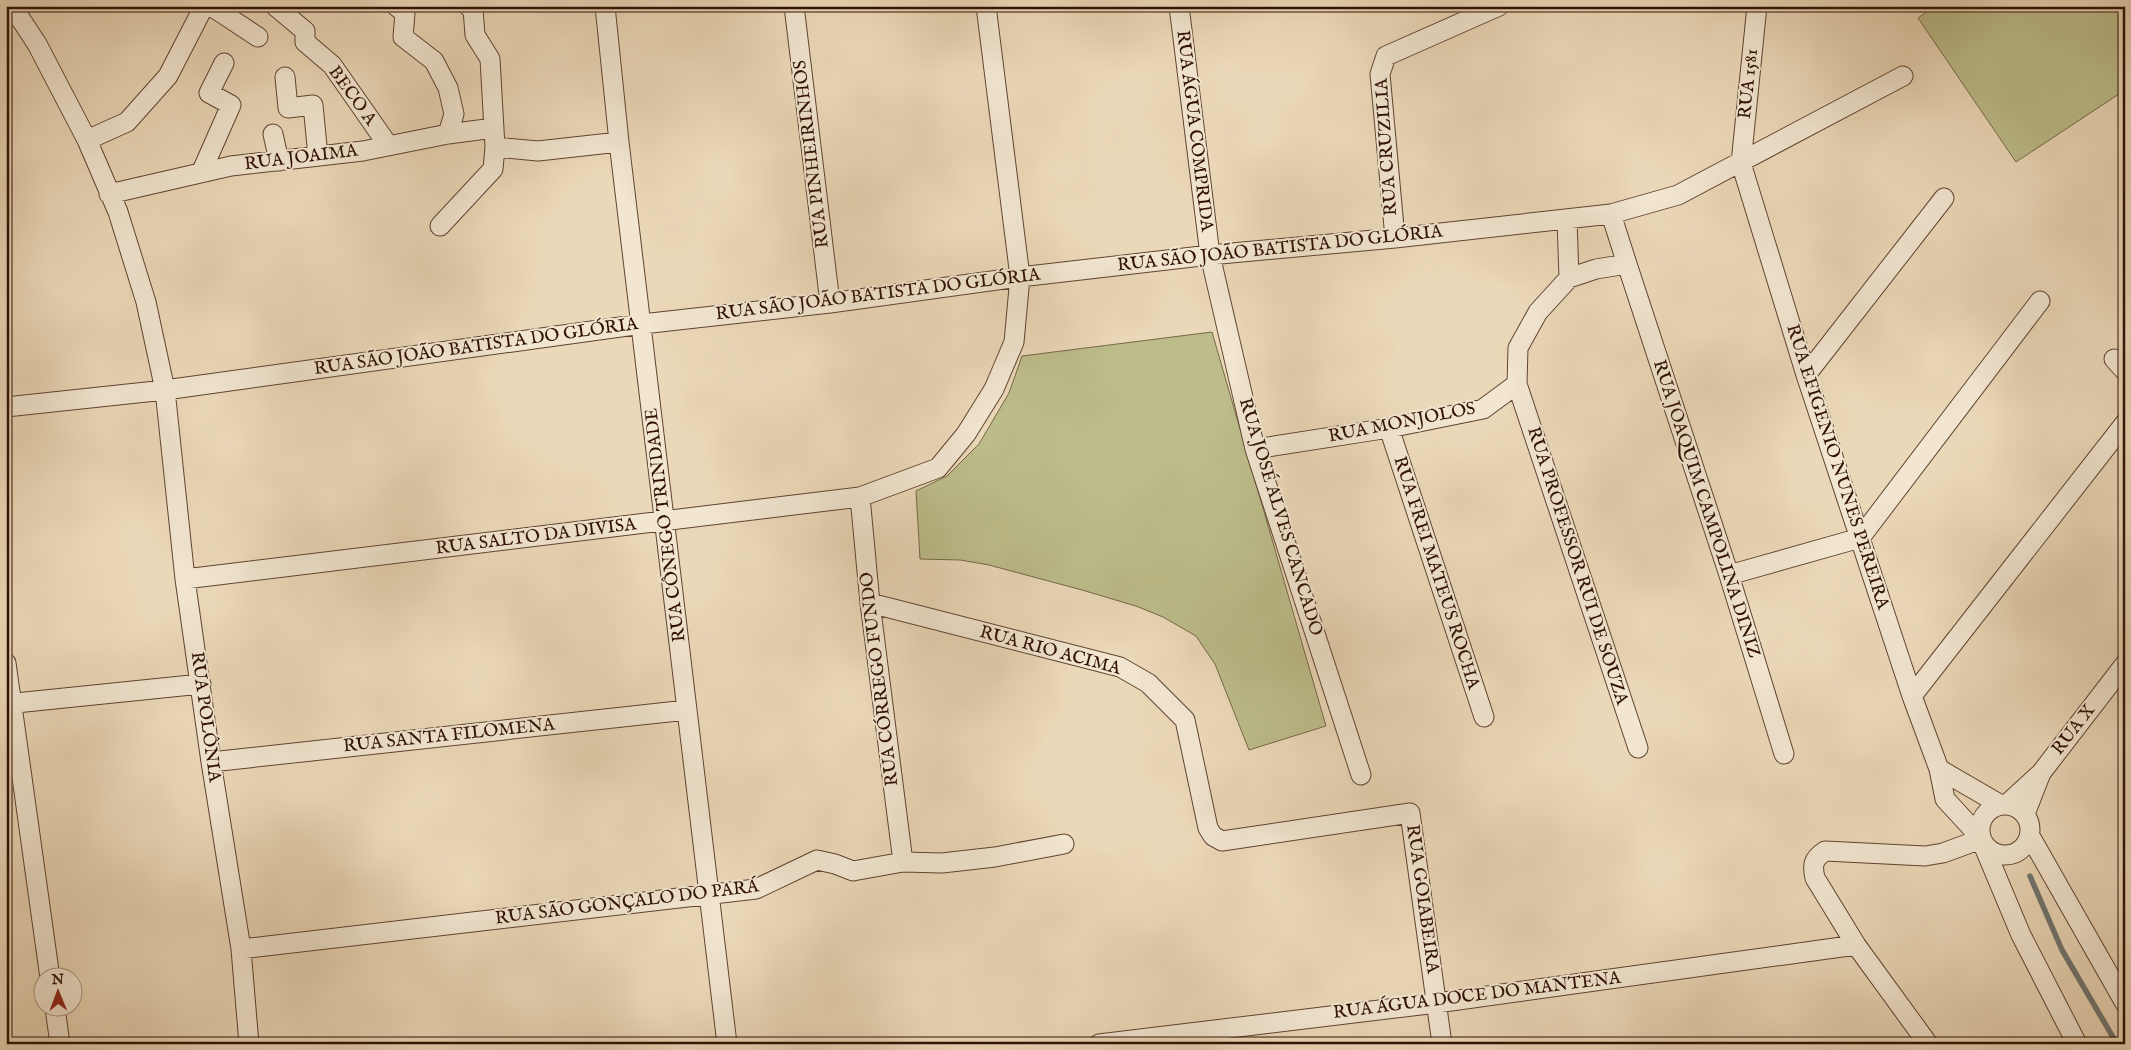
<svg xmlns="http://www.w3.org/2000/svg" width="2131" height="1050" viewBox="0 0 2131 1050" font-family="'IM FELL English',serif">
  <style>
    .green { fill: #bcbd8b; stroke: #766748 }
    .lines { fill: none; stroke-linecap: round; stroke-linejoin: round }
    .stream { stroke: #717571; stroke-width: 5.5 }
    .minor-casing { stroke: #5f4331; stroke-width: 21 }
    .minor { stroke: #f2e6d1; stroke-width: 19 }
    .labels { text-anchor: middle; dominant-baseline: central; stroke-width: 4; stroke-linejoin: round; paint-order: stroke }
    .street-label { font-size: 18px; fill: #301104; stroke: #f2e6d1 }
  </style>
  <rect width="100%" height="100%" fill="#ebd8b8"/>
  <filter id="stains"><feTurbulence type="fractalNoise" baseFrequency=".004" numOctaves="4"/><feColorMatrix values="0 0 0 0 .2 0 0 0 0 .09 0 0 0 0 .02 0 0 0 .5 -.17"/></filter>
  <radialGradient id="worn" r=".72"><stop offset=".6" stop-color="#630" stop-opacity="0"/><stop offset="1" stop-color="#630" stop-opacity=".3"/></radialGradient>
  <path class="green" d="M1935 6H2125V90L2016 162 1918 18Z
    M1212 332 1326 726 1249 750 1215 664 1196 636 1163 617 1136 606 1082 590 989 565 960 560 920 559 916 491 947 476 979 444 1009 393 1022 356Z"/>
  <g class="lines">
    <path class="stream" d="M2030 876 2062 950 2117 1044"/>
    <g class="minor-casing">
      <path id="minor" d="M12 6 37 44 87 140 118 212 146 302 165 390 185 579 211 762 241 949 249 1044
        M211 6 258 37
        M275 6 305 31V42L332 65 388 145
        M396 6 405 13 403 37 434 61 448 88 454 114 448 134
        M605 6 619 142 727 1044
        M794 6 830 303
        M1179 6 1210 255 1255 449 1361 775
        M1757 6 1741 163 1806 375 1912 696 1939 769 1945 799 1980 837
        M285 77 288 108 313 105 318 156
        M273 134 279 161
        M87 140 127 122 168 76 204 6
        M495 147 538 151 619 142
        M201 173 231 105 209 93 224 63
        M109 194 231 166 363 151 448 134 494 128
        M1567 219 1569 278
        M440 226 493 169 495 147 490 59 475 35 473 9 468 6
        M1395 238 1380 74 1386 56 1499 6
        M1627 264 1729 575 1784 754
        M2114 359 2125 371
        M1806 375 1944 198
        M1517 384 1638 748
        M6 407 165 390 642 324 830 303 1020 277 1210 255 1395 238 1611 214 1678 195 1903 76
        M1389 428 1484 717
        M1255 449 1389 428 1483 409 1517 384 1518 348 1538 312 1569 278 1596 269 1627 264 1611 214
        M860 497 870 603 903 862
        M1729 575 1860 538 2040 301
        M185 579 860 497 938 468 966 434 994 389 1014 342 1020 277 986 6
        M870 603 1120 667 1148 683 1185 720 1208 828 1213 836 1222 841 1410 813 1442 1044
        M6 663 50 978
        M1912 696 2125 423
        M6 704 201 684
        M211 762 687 710
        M1939 769 2001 805
        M2041 773 2125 664
        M1980 830a25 25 0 1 1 50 0a25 25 0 1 1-50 0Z
        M2006 805 2041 773 2025 814
        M2030 836 2125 1003
        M1982 842 2021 935 2077 1044
        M241 949 756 889 817 860 835 864 853 871 903 862 942 863 995 857 1064 844
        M55 1008 60 1044
        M1099 1044 1437 1003 1856 945
        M1928 1044 1856 945 1815 878C1812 865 1813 859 1825 851L1925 856 1943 853 1981 839"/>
    </g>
    <use href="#minor" class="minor"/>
  </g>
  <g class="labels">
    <g class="street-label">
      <text transform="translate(1749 84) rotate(-84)">RUA 1581</text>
      <text transform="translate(352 96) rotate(54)">BECO A</text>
      <text transform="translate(1194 131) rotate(83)">RUA ÁGUA COMPRIDA</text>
      <text transform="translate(1387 147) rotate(-94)">RUA CRUZILIA</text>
      <text transform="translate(812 154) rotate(-97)">RUA PINHEIRINHOS</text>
      <text transform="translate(301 158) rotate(-7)">RUA JOAIMA</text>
      <text transform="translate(1280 249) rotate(-6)">RUA SÃO JOÃO BATISTA DO GLÓRIA</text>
      <text transform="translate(878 295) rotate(-7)">RUA SÃO JOÃO BATISTA DO GLÓRIA</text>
      <text transform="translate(476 347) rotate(-8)">RUA SÃO JOÃO BATISTA DO GLÓRIA</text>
      <text transform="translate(1402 423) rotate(-11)">RUA MONJOLOS</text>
      <text transform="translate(1837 467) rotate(72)">RUA EFIGENIO NUNES PEREIRA</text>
      <text transform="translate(1706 509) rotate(72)">RUA JOAQUIM CAMPOLINA DINIZ</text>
      <text transform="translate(1280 517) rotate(73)">RUA JOSÉ ALVES CANCADO</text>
      <text transform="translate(666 525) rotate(-97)">RUA CÔNEGO TRINDADE</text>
      <text transform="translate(536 537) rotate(-7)">RUA SALTO DA DIVISA</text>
      <text transform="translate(1577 566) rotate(72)">RUA PROFESSOR RUI DE SOUZA</text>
      <text transform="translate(1436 573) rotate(72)">RUA FREI MATEUS ROCHA</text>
      <text transform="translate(1050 651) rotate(15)">RUA RIO ACIMA</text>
      <text transform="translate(880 679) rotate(-97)">RUA CÓRREGO FUNDO</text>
      <text transform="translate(205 717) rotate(82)">RUA POLÔNIA</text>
      <text transform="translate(2074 730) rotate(-52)">RUA X</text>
      <text transform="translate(449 736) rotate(-6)">RUA SANTA FILOMENA</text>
      <text transform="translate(1422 899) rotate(82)">RUA GOIABEIRA</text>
      <text transform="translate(627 903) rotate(-7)">RUA SÃO GONÇALO DO PARÁ</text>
      <text transform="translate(1477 996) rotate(-7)">RUA ÁGUA DOCE DO MANTENA</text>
    </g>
  </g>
  <rect width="2131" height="1050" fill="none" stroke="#ebd8b8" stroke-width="25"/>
  <rect x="8" y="8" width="2116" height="1035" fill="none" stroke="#301104" stroke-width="2.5"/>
  <rect x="12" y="12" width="2106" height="1025" fill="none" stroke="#301104"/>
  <g transform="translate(58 992) rotate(359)"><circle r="24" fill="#f2e6d1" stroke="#a4917f"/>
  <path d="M0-4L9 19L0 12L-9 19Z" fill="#8f2418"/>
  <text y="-8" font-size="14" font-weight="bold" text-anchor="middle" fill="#301104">N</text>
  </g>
  <rect width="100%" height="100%" filter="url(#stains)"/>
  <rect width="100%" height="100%" fill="url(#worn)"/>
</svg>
